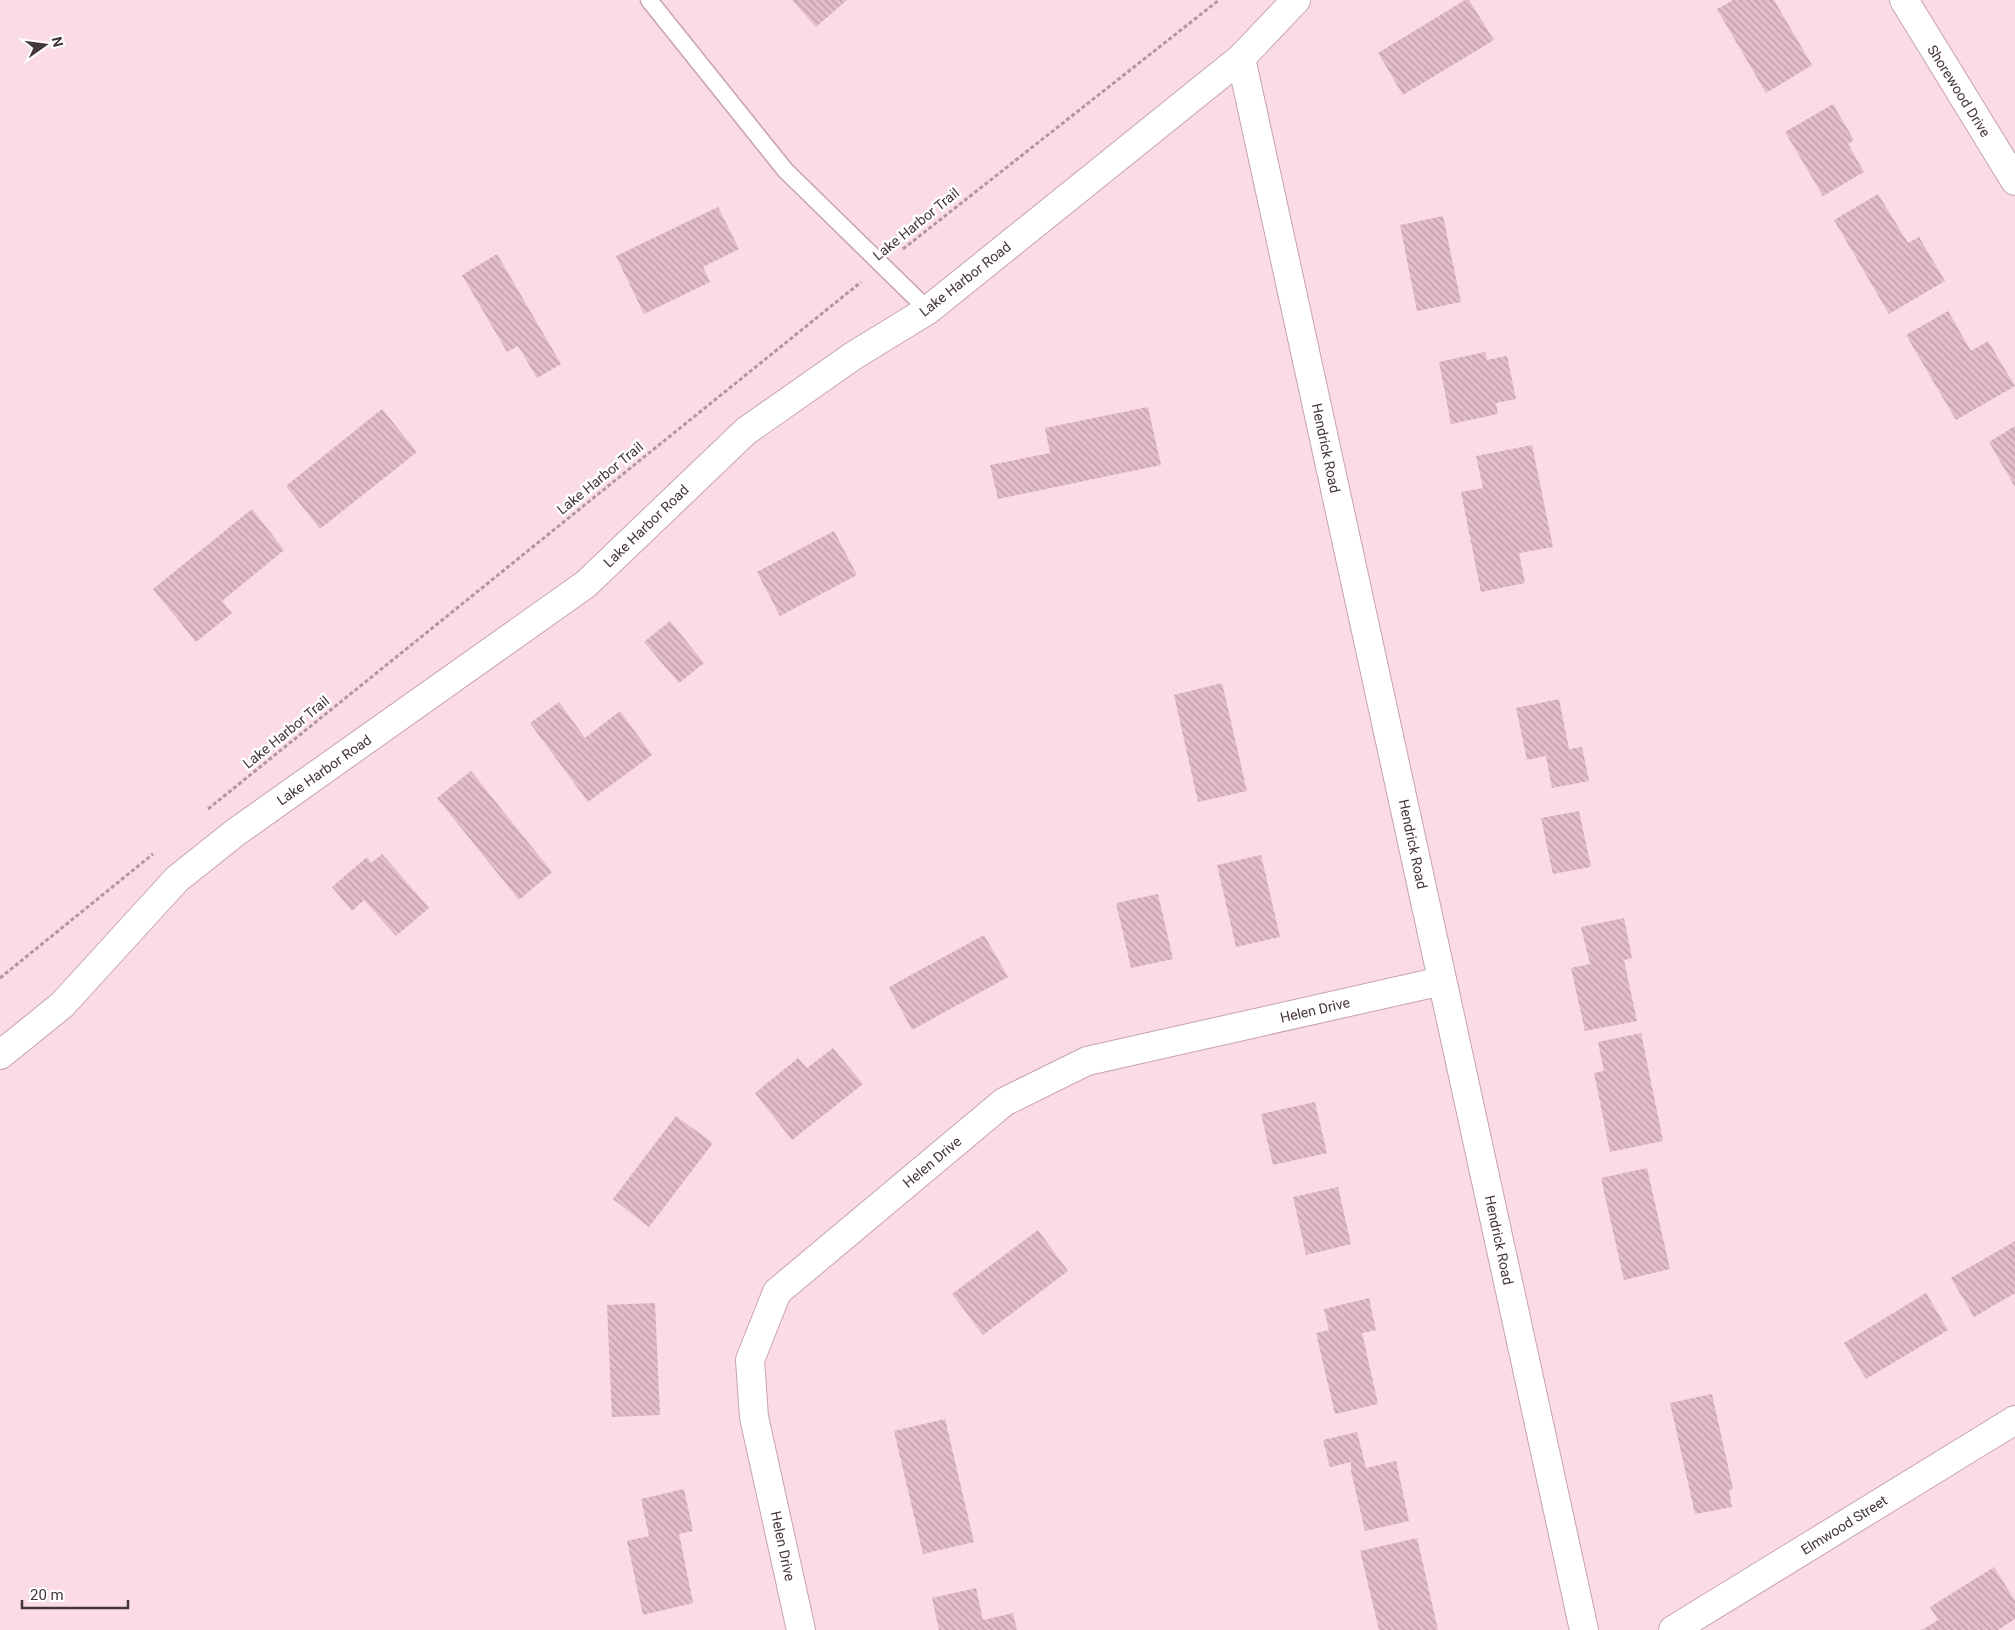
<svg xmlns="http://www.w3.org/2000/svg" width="2015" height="1630" viewBox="0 0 2015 1630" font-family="Roboto,sans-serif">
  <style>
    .building { fill: url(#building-back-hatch) }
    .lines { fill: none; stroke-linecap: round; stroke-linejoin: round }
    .service-casing { stroke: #c8a2b2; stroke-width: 19 }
    .minor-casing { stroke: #c8a2b2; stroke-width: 30 }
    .tertiary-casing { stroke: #c8a2b2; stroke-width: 30 }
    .path { stroke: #b097a1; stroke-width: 3; stroke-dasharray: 4 2.5; stroke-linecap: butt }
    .service { stroke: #fff; stroke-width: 16 }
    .minor { stroke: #fff; stroke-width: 28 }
    .tertiary { stroke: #fff; stroke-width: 28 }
    .labels { text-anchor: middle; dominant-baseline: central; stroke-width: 5; stroke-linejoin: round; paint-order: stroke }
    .street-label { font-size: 14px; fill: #44343b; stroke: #fff }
  </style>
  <defs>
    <pattern id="building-back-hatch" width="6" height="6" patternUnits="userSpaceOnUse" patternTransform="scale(1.25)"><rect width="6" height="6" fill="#e3bdcc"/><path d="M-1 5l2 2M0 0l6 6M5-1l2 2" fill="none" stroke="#ba9aa7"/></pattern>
  </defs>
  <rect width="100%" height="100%" fill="#fbdbe8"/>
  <path class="building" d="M792 0H847L816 27Z
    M1465 0H1469L1494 40 1403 95 1378 53Z
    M1733 0H1774L1812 65 1766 93 1717 9Z
    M1833 104 1854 140 1848 144 1864 172 1823 196 1785 132Z
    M1878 194 1908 243 1919 237 1945 281 1889 314 1834 220Z
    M718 207 739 249 703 267 710 282 644 314 616 256Z
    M1443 216 1461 302 1417 311 1400 225Z
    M497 254 561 364 537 378 518 346 507 352 462 275Z
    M1948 311 1971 351 1988 341 2015 386 1956 420 1906 335Z
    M1485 352 1487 360 1507 356 1516 399 1496 403 1498 414 1451 424 1439 362Z
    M1148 407 1161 465 998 499 990 465 1050 453 1045 428Z
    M382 409 417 452 320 529 286 486Z
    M2015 426V487L1989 442Z
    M1532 445 1553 547 1519 553 1525 583 1481 592 1461 492 1483 488 1476 456Z
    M252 509 284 550 222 601 232 613 196 642 153 589Z
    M834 531 857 575 780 616 757 572Z
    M670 621 704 663 679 683 644 642Z
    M1222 683 1247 791 1198 802 1174 695Z
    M1559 699 1569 749 1582 747 1589 781 1552 788 1546 756 1527 760 1516 708Z
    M559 702 585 738 620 711 652 755 588 802 530 723Z
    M471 771 552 872 519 900 437 798Z
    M1579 811 1591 867 1553 874 1541 818Z
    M382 854 429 908 396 936 364 900 352 911 332 887 367 857 371 863Z
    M1261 855 1280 937 1236 947 1217 865Z
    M1158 894 1173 959 1131 968 1116 903Z
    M1624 918 1632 958 1624 960 1637 1021 1585 1031 1571 968 1590 964 1581 927Z
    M984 935 1008 977 912 1030 889 987Z
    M1641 1033 1663 1141 1610 1152 1594 1073 1604 1071 1598 1042Z
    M833 1048 863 1084 792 1140 755 1093 798 1058 807 1068Z
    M1315 1102 1327 1153 1273 1165 1261 1114Z
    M676 1116 713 1143 649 1227 613 1199Z
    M1647 1168 1670 1269 1624 1280 1601 1178Z
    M1338 1187 1351 1244 1306 1255 1293 1197Z
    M1038 1230 1068 1271 983 1335 952 1294Z
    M2015 1241V1293L1974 1317 1951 1278Z
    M1926 1293 1948 1330 1866 1379 1844 1343Z
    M1369 1298 1376 1330 1362 1333 1378 1404 1335 1414 1316 1333 1329 1330 1324 1309Z
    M655 1303 660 1415 612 1417 607 1305Z
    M1712 1394 1733 1489 1729 1490 1732 1507 1695 1514 1670 1403Z
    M945 1419 974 1542 923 1554 894 1431Z
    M1357 1432 1366 1468 1396 1461 1409 1521 1365 1531 1351 1471V1462L1330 1467 1323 1440Z
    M684 1489 693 1531 679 1534 693 1603 643 1615 627 1541 649 1536 641 1499Z
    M1417 1538 1438 1630H1379L1360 1551Z
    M1994 1567 2015 1601V1619L1998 1630H1922L1938 1620 1930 1607Z
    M976 1588 983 1620 1013 1613 1017 1630H939L932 1598Z"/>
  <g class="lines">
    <g class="service-casing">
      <path id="service" d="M649 0 785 170 928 310"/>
    </g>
    <g class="minor-casing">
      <path id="minor" d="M1904 0 2015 181
        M1241 58 1584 1630
        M801 1630 754 1417 750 1360 777 1292 1004 1102 1087 1061 1442 981
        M1673 1630 2015 1420"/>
    </g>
    <g class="tertiary-casing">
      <path id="tertiary" d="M0 1055 62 1005 177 879 236 832 586 584 746 431 853 356 928 310 1241 58 1296 0"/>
    </g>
    <path class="path" d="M903 249 1219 0
      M208 809 861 282
      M0 978 153 854"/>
    <use href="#service" class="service"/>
    <use href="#minor" class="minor"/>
    <use href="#tertiary" class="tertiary"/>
  </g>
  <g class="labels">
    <g class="street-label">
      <text transform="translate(1959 91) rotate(58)">Shorewood Drive</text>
      <text transform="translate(916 224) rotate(-39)">Lake Harbor Trail</text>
      <text transform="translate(965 279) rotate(-38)">Lake Harbor Road</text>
      <text transform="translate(1326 448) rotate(78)">Hendrick Road</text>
      <text transform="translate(600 478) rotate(-39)">Lake Harbor Trail</text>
      <text transform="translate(646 526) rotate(-44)">Lake Harbor Road</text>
      <text transform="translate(286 732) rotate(-39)">Lake Harbor Trail</text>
      <text transform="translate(324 770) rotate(-35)">Lake Harbor Road</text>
      <text transform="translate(1413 844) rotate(78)">Hendrick Road</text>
      <text transform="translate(1315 1010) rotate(-13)">Helen Drive</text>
      <text transform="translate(932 1162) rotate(-40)">Helen Drive</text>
      <text transform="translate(1499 1240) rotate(78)">Hendrick Road</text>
      <text transform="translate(1844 1525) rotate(-32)">Elmwood Street</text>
      <text transform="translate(783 1546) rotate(78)">Helen Drive</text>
    </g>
  </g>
  <g transform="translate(45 45) rotate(76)" stroke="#ffffff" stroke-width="4" paint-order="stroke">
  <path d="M0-4L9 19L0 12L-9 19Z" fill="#44343b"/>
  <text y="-8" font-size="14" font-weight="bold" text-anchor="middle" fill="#44343b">N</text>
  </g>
  <path d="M22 1600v8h106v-8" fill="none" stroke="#44343b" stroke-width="2.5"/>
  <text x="30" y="1600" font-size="15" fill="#44343b" stroke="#ffffff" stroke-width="4" paint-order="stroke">20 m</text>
</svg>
